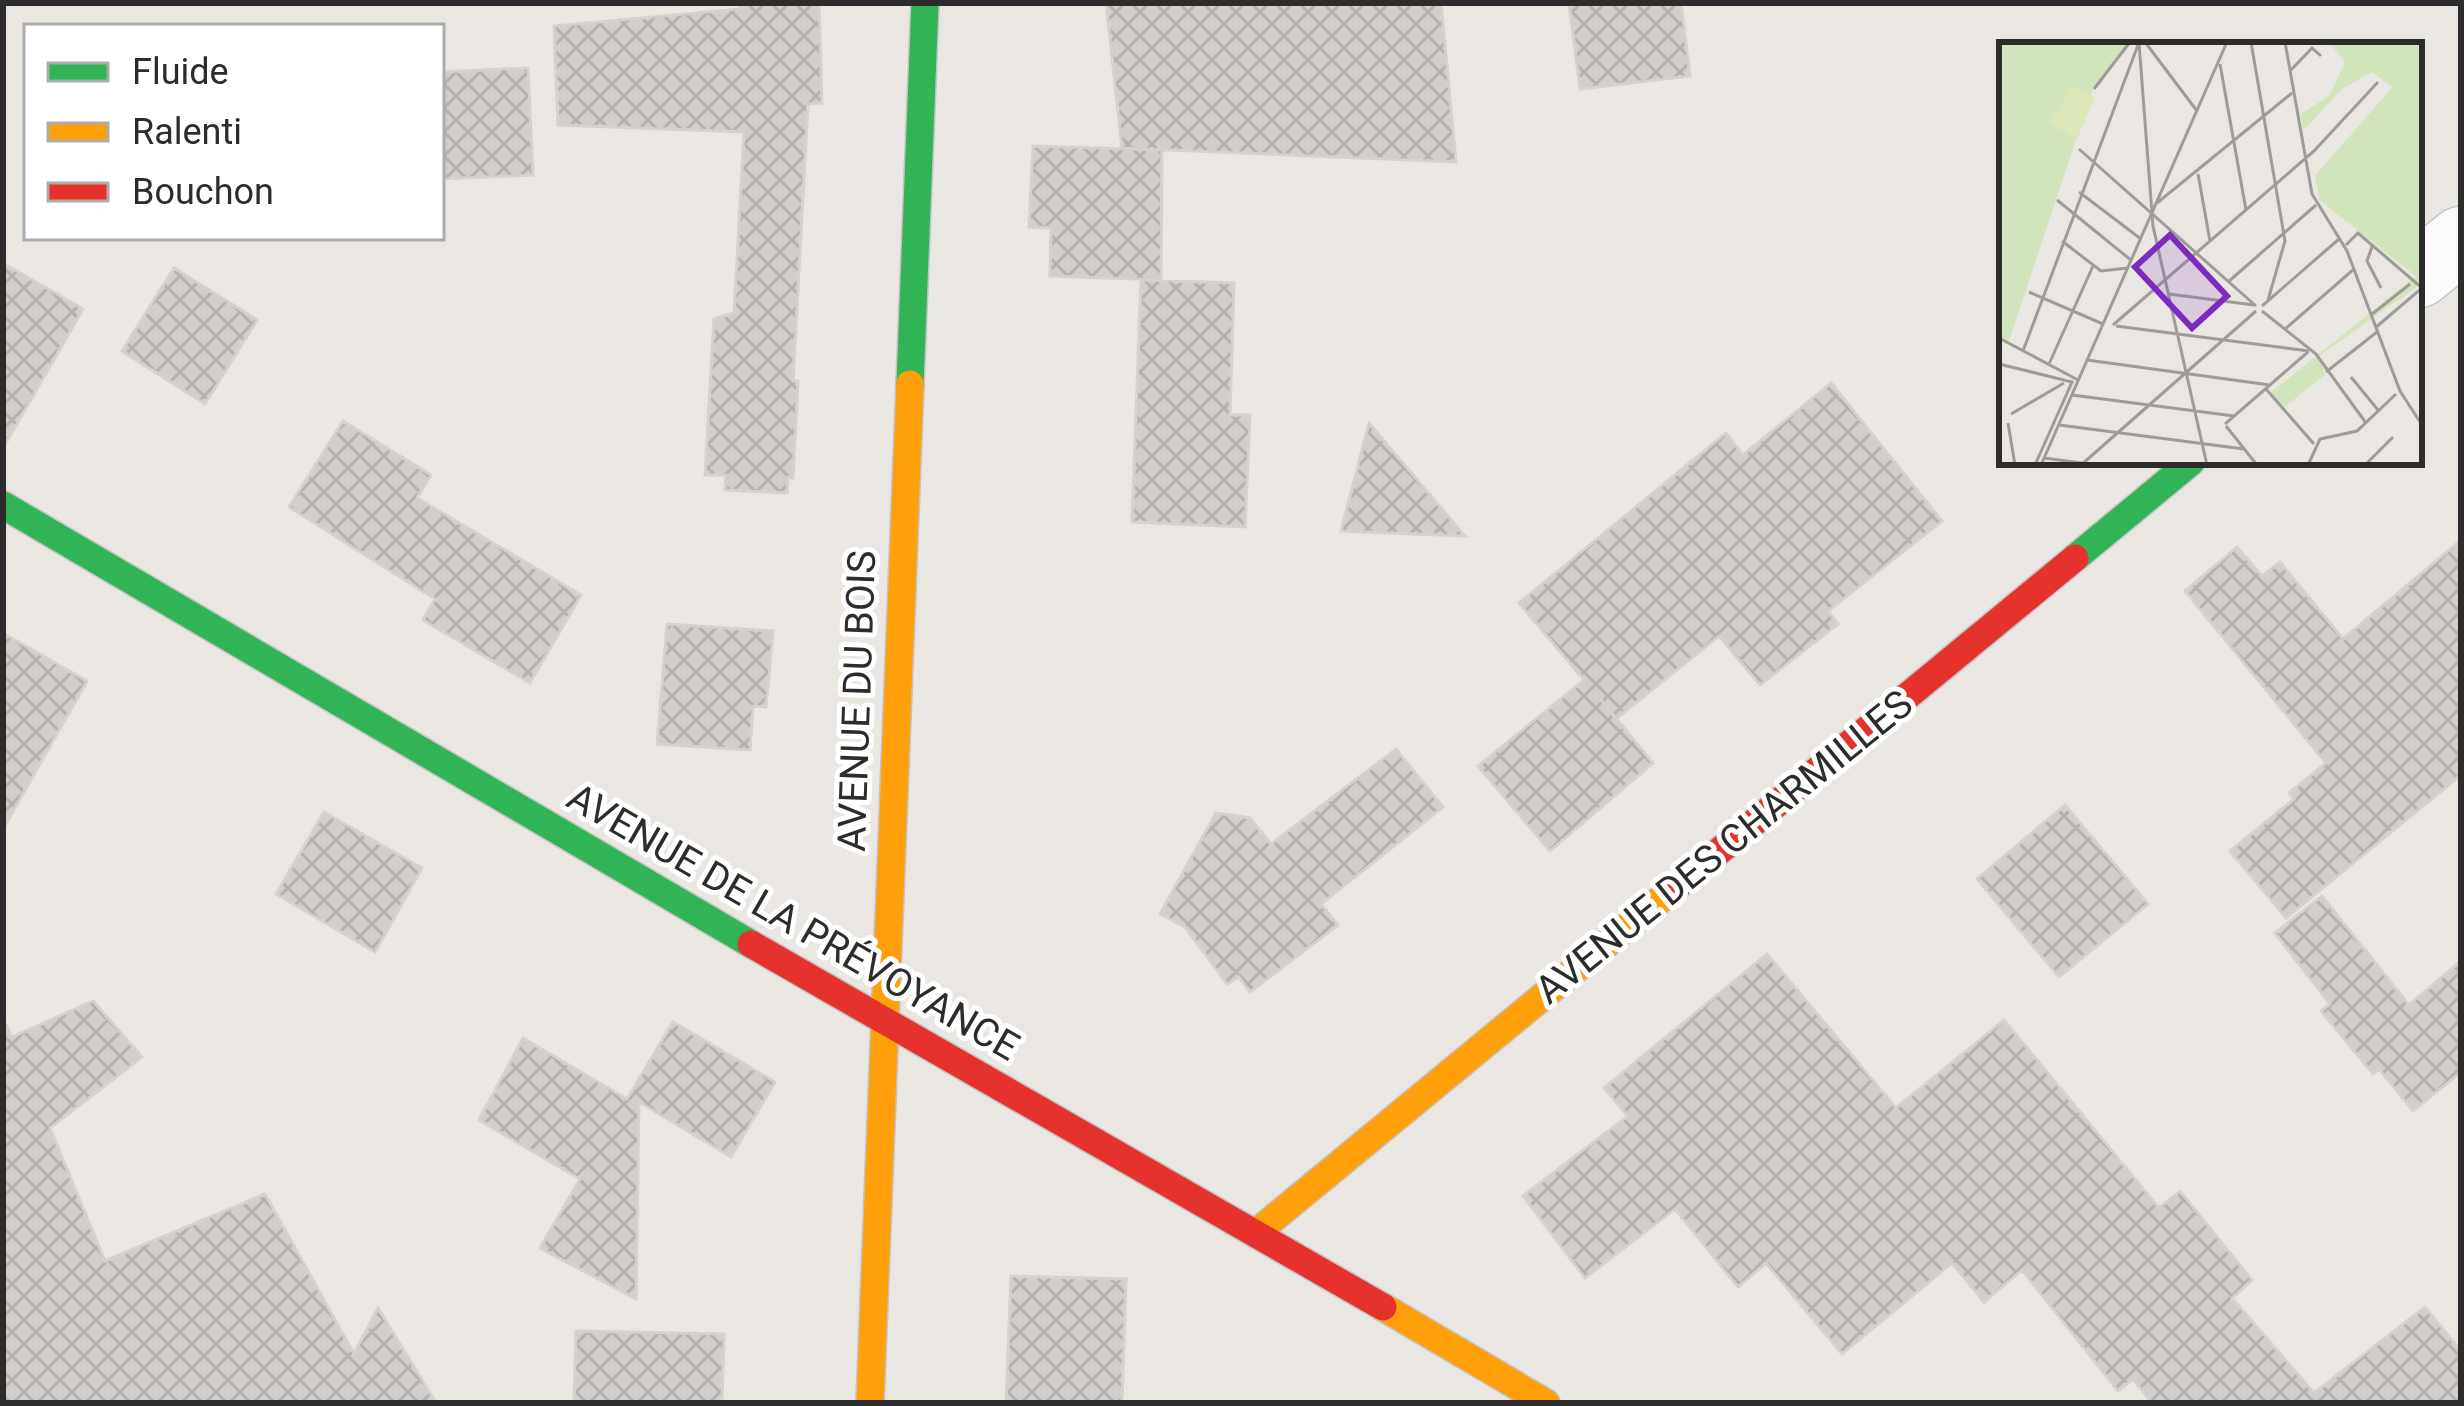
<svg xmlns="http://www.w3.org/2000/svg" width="2464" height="1406" viewBox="0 0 2464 1406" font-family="Roboto,sans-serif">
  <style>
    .building { fill: url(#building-cross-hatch); stroke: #d5d2ce; stroke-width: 3 }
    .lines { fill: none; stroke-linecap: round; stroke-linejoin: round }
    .street-casing { stroke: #c3c3c3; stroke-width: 69 }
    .fast-casing { stroke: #c3c3c3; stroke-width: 30 }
    .slow-casing { stroke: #c3c3c3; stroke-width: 30 }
    .jam-casing { stroke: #c3c3c3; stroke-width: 30 }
    .street { stroke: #fcfbfb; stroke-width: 66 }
    .fast { stroke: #30b455; stroke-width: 27 }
    .slow { stroke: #ff9f0a; stroke-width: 27 }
    .jam { stroke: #e5322d; stroke-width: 27 }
    .labels { text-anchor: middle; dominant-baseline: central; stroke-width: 10; stroke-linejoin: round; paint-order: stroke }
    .street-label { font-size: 39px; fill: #2c2c2c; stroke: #fff }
    .inset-road { fill: none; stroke: #9e9c99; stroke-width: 3 }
    .view { fill: #7b2cbf; fill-opacity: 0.15; stroke: #7b2cbf; stroke-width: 6 }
    .inset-edge { fill: none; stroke: #2c2c2c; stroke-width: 6 }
  </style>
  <defs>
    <pattern id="building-cross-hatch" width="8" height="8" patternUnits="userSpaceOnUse" patternTransform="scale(3)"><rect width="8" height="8" fill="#d1cecc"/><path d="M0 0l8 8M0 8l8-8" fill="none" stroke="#b4b1af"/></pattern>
  </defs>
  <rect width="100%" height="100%" fill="#eae6e2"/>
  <path class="building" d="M739 3H819L822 103 808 104 793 381H798L793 478 788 477 787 493 725 490 726 475H705L714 319 734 313 744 132 558 125 554 26 740 9Z
    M1106 3H1441L1456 162 1122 148Z
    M1569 3H1681L1690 76 1580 89Z
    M528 68 533 175 441 179V72Z
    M1033 146 1162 150 1161 280 1050 276 1051 228 1029 227Z
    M3 263 83 309 3 448Z
    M174 268 257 320 205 404 122 351Z
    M1141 280 1234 283 1230 415H1250L1245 527 1132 522Z
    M1831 383 1942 521 1828 611 1838 624 1760 685 1719 636 1616 719 1601 700 1653 763 1550 851 1478 766 1584 680 1519 603 1726 433 1743 455Z
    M343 421 431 475 417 498 581 595 530 683 423 620 435 599 289 507Z
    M1369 423 1465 536 1341 531Z
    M2461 540V775L2286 918 2230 851 2294 799 2289 793 2326 763 2185 591 2237 547 2262 576 2280 562 2343 639Z
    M667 624 773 631 766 707 753 706 750 750 657 744Z
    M3 633 87 681 3 829Z
    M1396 749 1443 807 1321 904 1338 925 1250 992 1239 977 1227 984 1185 927 1160 914 1216 813 1250 818 1271 844Z
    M2065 805 2148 904 2059 977 1977 879Z
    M324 812 422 868 375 952 276 894Z
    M2322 896 2409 1005 2461 961V1072L2413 1111 2379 1069 2373 1074 2321 1011 2330 1004 2275 933Z
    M1767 954 1896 1108 2004 1020 2159 1208 2180 1191 2252 1280 2232 1298 2314 1393 2425 1307 2461 1351V1403H2152L2133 1379 2118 1391 2022 1270 1984 1302 1952 1263 1842 1354 1766 1263 1738 1287 1675 1209 1585 1278 1523 1196 1628 1116 1604 1088Z
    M93 1001 142 1057 50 1128 105 1261 265 1194 354 1354 378 1308 436 1403H3V1019L12 1037Z
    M673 1022 775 1082 731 1157 639 1102 636 1299 540 1248 580 1179 479 1120 523 1038 627 1099Z
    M1011 1276 1126 1279 1122 1403H1006Z
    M576 1331 724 1334 722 1403H574Z"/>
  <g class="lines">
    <g class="street-casing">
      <path id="street" d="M2419 274 2461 240"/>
    </g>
    <g class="fast-casing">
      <path id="fast" d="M910 384 925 3
        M3 505 751 944
        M2075 558 2191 462"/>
    </g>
    <g class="slow-casing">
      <path id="slow" d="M1257 1232 1672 890
        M1383 1307 1546 1403
        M870 1403 910 384"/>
    </g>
    <g class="jam-casing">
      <path id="jam" d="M1672 890 2075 558
        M751 944 1383 1307"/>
    </g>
    <use href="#street" class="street"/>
    <use href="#fast" class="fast"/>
    <use href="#slow" class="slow"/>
    <use href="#jam" class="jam"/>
  </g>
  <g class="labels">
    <g class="street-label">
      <text transform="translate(857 701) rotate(-88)">AVENUE DU BOIS</text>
      <text transform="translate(1724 847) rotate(-39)">AVENUE DES CHARMILLES</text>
      <text transform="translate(793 922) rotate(30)">AVENUE DE LA PRÉVOYANCE</text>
    </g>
  </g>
  <g transform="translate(1999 42)">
    <rect width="423" height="423" fill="#eae6e2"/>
    <path d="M330 0H423L321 159 316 134 394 45 373 30 343 47 304 89 302 72 331 53 346 20Z" fill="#d1e4bc"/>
    <path d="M0 0H130L94 47 10 299 0 294ZM330 0H423V241L320 314 326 333 284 366 271 351 417 234 321 159 316 134 394 45Z" fill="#d1e4bc"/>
    <path d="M72 44 96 56 78 97 51 82Z" fill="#dce8ba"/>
    <path class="inset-road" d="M146 0 198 69M252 0 286 199 269 258M286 0 313 152 348 209 401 349 423 383M140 1 154 184 208 423M221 22 247 168M291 29 313 6 322 14M95 47 131 0M80 107 257 264M199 132 211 199M80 150 142 197M58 158 133 219M158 161 293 51M63 199 102 229 129 226M374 202 368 219 382 246M347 203 359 191 423 246 376 286M229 240 317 163M30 250 104 282M170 252 255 263M263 264 340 197M263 269 317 312 367 381M372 273 411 242M114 283 315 109 379 40M117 284 310 309M285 288 355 227M0 296 79 338M24 309 139 3M88 318 271 343M0 322 73 340 36 423M50 322 94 224M327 330 378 290M352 335 379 368M267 347 315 402M73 353 235 374M12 372 65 341M9 381 16 423M226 382 309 310M60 383 245 407M227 384 258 423M45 416 98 423M42 423 228 0M82 423 257 269M309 423 321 397 358 389 397 352M366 423 394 395"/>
    <path class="view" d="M171 193 228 254 193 286 136 225Z"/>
    <rect width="423" height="423" class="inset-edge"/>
  </g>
  <rect width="2464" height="1406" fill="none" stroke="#2c2c2c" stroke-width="12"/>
  <rect x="24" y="24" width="420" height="216" fill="#ffffff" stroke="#ababab" stroke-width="3"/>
  <rect x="48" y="63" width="60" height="18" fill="#30b455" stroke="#ababab" stroke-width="3"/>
  <text x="132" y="84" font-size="36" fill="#2c2c2c">Fluide</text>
  <rect x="48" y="123" width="60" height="18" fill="#ff9f0a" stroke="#ababab" stroke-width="3"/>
  <text x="132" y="144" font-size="36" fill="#2c2c2c">Ralenti</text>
  <rect x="48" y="183" width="60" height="18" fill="#e5322d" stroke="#ababab" stroke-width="3"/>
  <text x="132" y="204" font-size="36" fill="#2c2c2c">Bouchon</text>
</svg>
